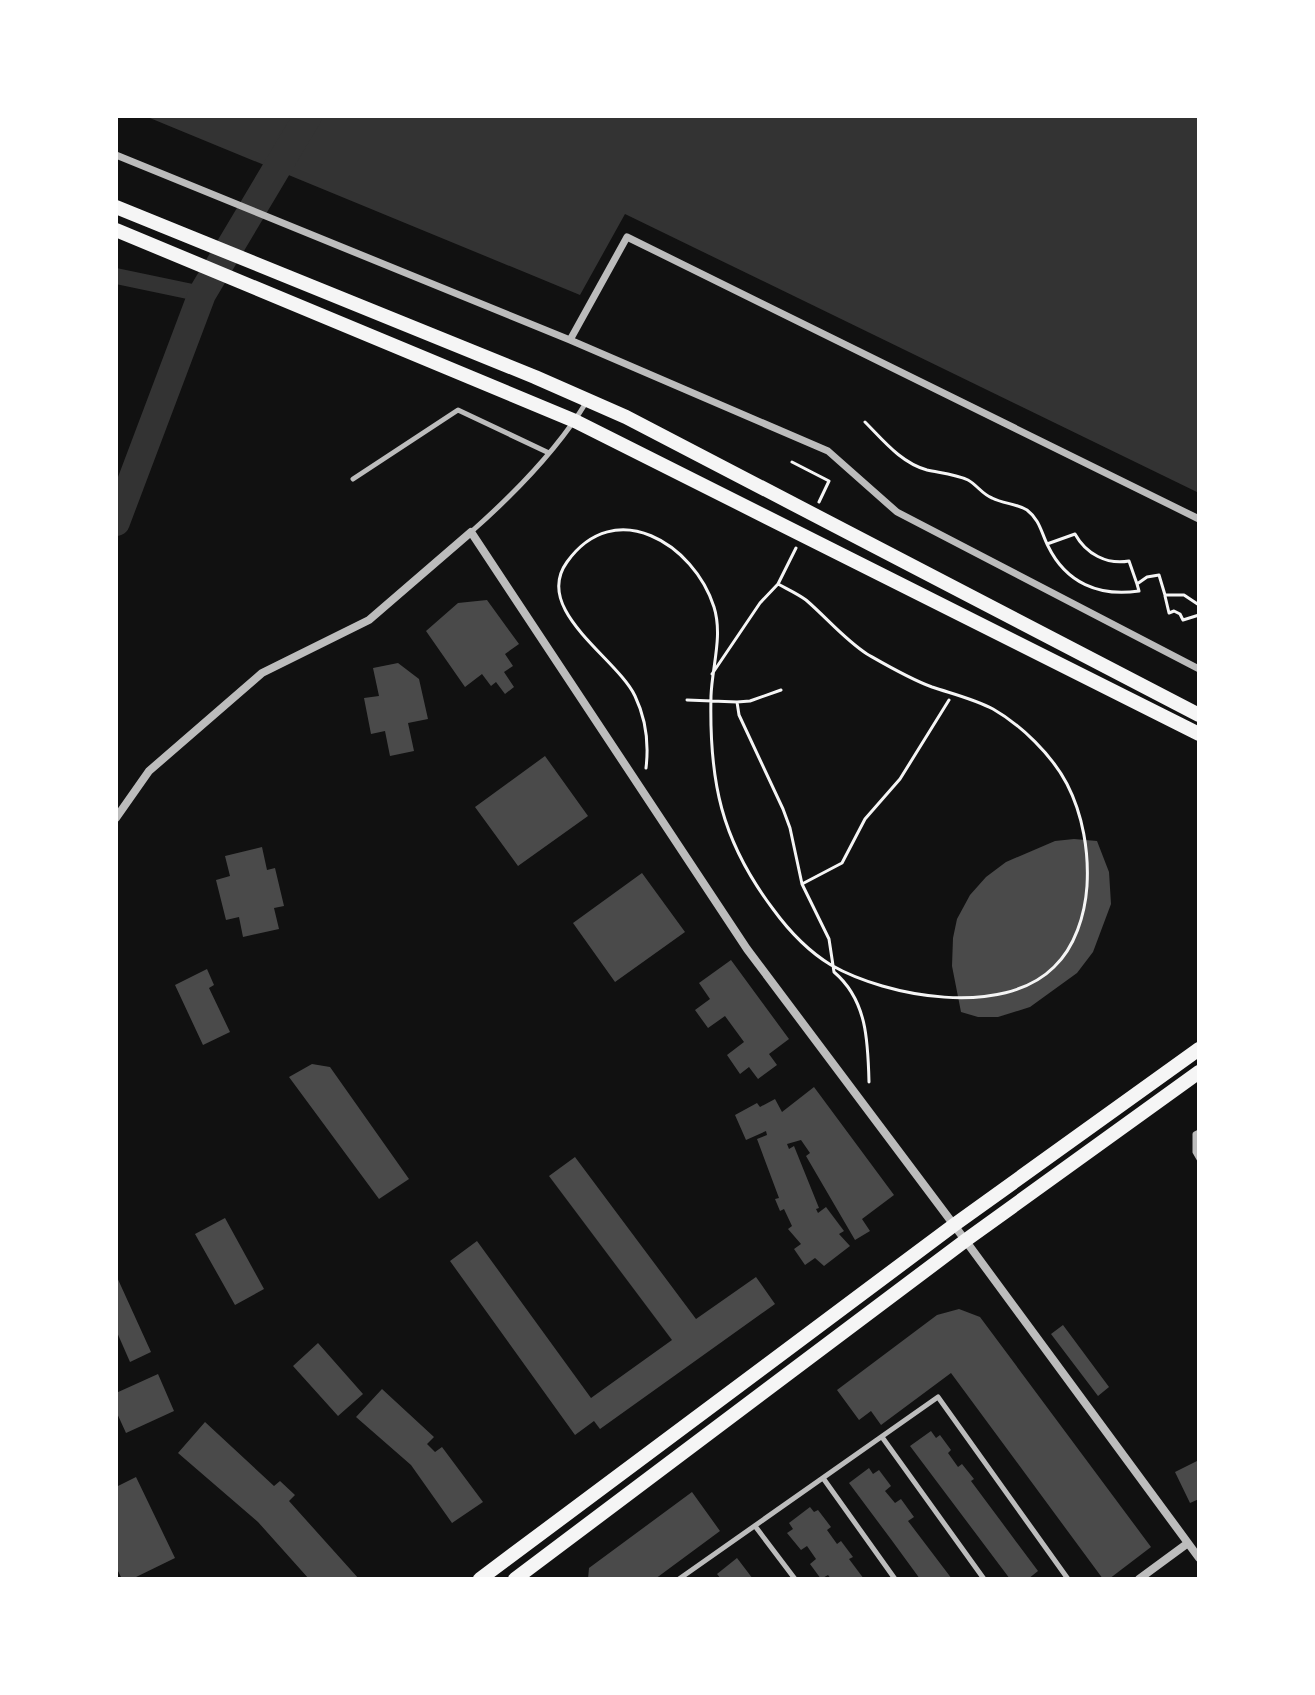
<svg xmlns="http://www.w3.org/2000/svg" width="1315" height="1695" viewBox="0 0 1315 1695" font-family="'Times New Roman',serif">
  <style>
    .water { fill: #333 }
    .lines { fill: none; stroke-linecap: round; stroke-linejoin: round }
    .canal { stroke: #333; stroke-width: 16 }
    .river { stroke: #333; stroke-width: 28 }
    .building { fill: #4a4a4a }
    .path { stroke: #f5f5f5; stroke-width: 3 }
    .service { stroke: #bcbcbc; stroke-width: 5 }
    .pedestrian { stroke: #bcbcbc; stroke-width: 7 }
    .minor { stroke: #bcbcbc; stroke-width: 8 }
    .secondary { stroke: #f5f5f5; stroke-width: 14 }
  </style>
  <rect width="100%" height="100%" fill="#111"/>
  <path class="water" d="M145 116H1199V493L625 214 580 295Z"/>
  <g class="lines">
    <path class="canal" d="M116 276 202 294"/>
    <path class="river" d="M116 522 202 294 308 116"/>
  </g>
  <path class="building" d="M487 600 519 644 505 654 513 666 504 672 514 687 505 694 496 682 491 686 482 674 465 687 426 631 458 603Z
    M398 663 419 679 428 719 408 723 414 751 390 756 385 731 371 734 364 698 379 696 373 668Z
    M545 756 588 816 518 866 475 807Z
    M1074 839 1097 841 1109 872 1111 904 1093 952 1077 973 1030 1007 998 1017H978L961 1012 952 966 953 938 957 919 970 895 986 877 1006 862 1055 841Z
    M262 847 267 870 275 868 284 906 274 908 279 929 243 937 239 917 226 920 216 880 230 876 225 856Z
    M642 873 685 932 615 982 573 923Z
    M731 960 789 1039 769 1054 777 1065 758 1079 749 1067 740 1074 727 1055 744 1042 725 1016 708 1028 695 1010 710 999 699 983Z
    M207 969 214 985 209 988 230 1032 203 1045 175 985Z
    M312 1064 330 1067 409 1179 379 1199 289 1077Z
    M814 1087 894 1195 862 1219 870 1231 855 1240 806 1156 810 1153 801 1140 787 1144 789 1149 794 1146 819 1208 816 1209 818 1213 826 1207 844 1231 839 1234 850 1246 824 1266 815 1258 805 1265 794 1249 801 1244 788 1229 792 1226 784 1209 780 1211 775 1199 779 1198 757 1139 767 1135 766 1131 746 1140 735 1115 757 1103 760 1107 775 1099 782 1112Z
    M575 1157 696 1319 756 1277 775 1304 600 1429 594 1421 575 1435 450 1261 477 1241 591 1398 672 1340 549 1176Z
    M225 1218 264 1289 235 1305 195 1234Z
    M116 1275 151 1352 130 1362 116 1330Z
    M959 1309 980 1317 1151 1547 1109 1579H1103L951 1373 881 1425 871 1411 859 1420 837 1390 937 1315Z
    M1063 1325 1109 1387 1098 1396 1051 1334Z
    M318 1343 363 1394 338 1416 293 1366Z
    M158 1374 174 1411 126 1433 116 1411V1393Z
    M382 1389 434 1437 427 1444 435 1452 442 1447 483 1502 452 1523 411 1465 356 1417Z
    M205 1422 274 1486 280 1481 295 1495 289 1501 359 1579H309L258 1522 178 1453Z
    M931 1431 936 1438 940 1435 951 1450 948 1453 958 1467 962 1464 974 1479 971 1481 1038 1571 1028 1579H1010L910 1446Z
    M1199 1460V1499L1190 1503 1175 1472Z
    M869 1468 873 1474 879 1470 891 1486 885 1491 895 1503 901 1499 914 1517 908 1521 952 1579H920L893 1542 849 1483Z
    M136 1477 175 1558 132 1579H122L116 1567V1487Z
    M692 1492 720 1531 655 1579H588L589 1568Z
    M810 1507 814 1512 818 1510 831 1527 827 1530 837 1544 841 1541 853 1557 849 1559 864 1579H831L828 1575 821 1579 810 1564 816 1559 807 1546 801 1550 787 1533 793 1529 789 1523Z
    M737 1558 753 1579H721L717 1574Z"/>
  <g class="lines">
    <path class="path" d="M865 422C883 440 901 463 927 470 941 473 955 474 968 480 977 485 982 494 992 498 1004 504 1015 503 1027 510 1040 520 1041 532 1048 546 1066 583 1099 597 1139 591L1137 584 1147 577 1159 575 1165 595H1184L1199 605
      M792 462 829 481 819 502
      M1047 544 1075 534C1086 554 1107 565 1129 561L1137 584
      M778 584 796 548
      M1165 596 1169 613 1174 611 1180 614 1183 620 1199 615
      M781 690 750 701 737 702 739 715 783 809 790 828 802 884 829 939 834 972C867 1000 868 1041 869 1082
      M687 700 737 702
      M646 768C649 743 646 719 635 696 617 658 532 610 567 562 615 495 694 544 714 607 723 636 712 667 711 696 709 781 721 840 773 909 789 931 808 951 831 965 887 997 1003 1018 1054 967 1075 947 1085 915 1087 886 1089 852 1083 815 1067 784 1052 755 1021 725 993 709 974 699 953 694 932 687 910 679 888 666 867 654 844 639 827 618 806 600 798 594 787 589 778 584L760 603 712 674
      M802 884 842 863 865 819 900 779 949 700"/>
    <path class="service" d="M353 479 458 410 549 453
      M471 532C514 494 557 451 587 401
      M1199 1132 1195 1134V1152L1199 1159
      M882 1437 984 1579
      M823 1478 895 1579
      M755 1526 795 1579
      M679 1579 938 1397 1068 1579"/>
    <path class="pedestrian" d="M116 155 570 340
      M1199 519 627 237 570 340 828 451 897 512 1199 669"/>
    <path class="minor" d="M116 818 149 771 262 673 369 620 471 532 747 949 954 1225 1199 1558
      M1139 1579 1188 1543"/>
    <path class="secondary" d="M116 207 535 377 626 417 1199 715
      M116 230 575 421 1199 734
      M480 1579 954 1225 1199 1049
      M515 1579 966 1240 1199 1072"/>
  </g>
  <rect width="1315" height="1695" fill="none" stroke="#ffffff" stroke-width="236"/>
</svg>
